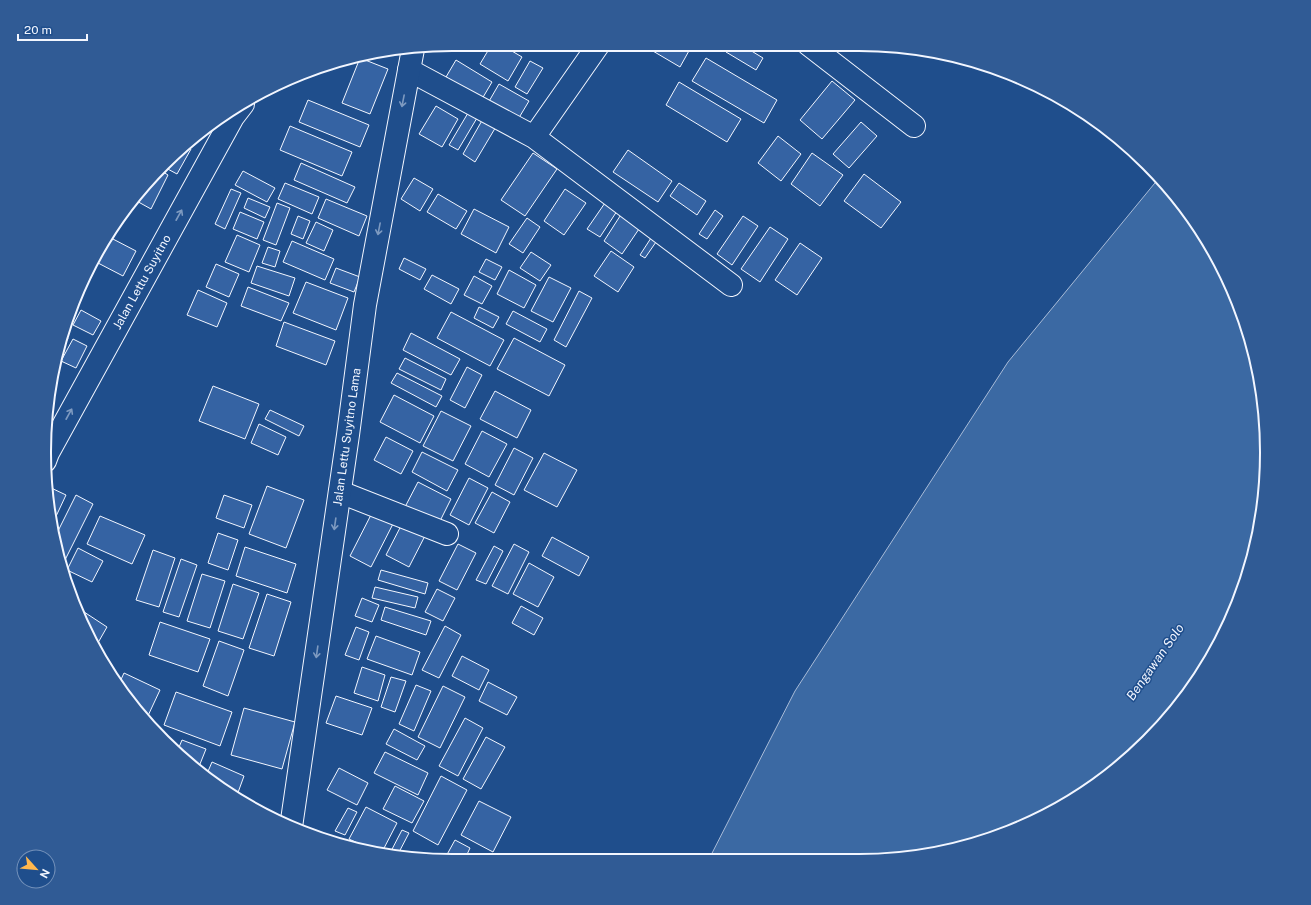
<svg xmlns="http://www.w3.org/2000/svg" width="1311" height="905" viewBox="0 0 1311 905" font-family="'Public Sans',sans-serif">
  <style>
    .water { fill: #3b69a3; stroke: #a8bbd7 }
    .building { fill: #3563a3; stroke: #f2f6ff }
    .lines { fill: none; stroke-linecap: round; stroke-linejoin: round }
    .minor-casing { stroke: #f2f6ff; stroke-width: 24 }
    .major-casing { stroke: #f2f6ff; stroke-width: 24 }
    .minor { stroke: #1f4e8c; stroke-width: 22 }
    .major { stroke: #1f4e8c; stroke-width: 22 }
    .oneway { stroke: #7e9ac0 }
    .labels { text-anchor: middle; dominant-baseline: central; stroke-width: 3; stroke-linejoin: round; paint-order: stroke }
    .street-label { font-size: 12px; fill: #f2f6ff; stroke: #1f4e8c }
    .water-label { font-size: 13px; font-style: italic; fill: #f2f6ff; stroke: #1f4e8c }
    .rim { fill: none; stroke: #f2f6ff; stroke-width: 2 }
  </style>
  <rect width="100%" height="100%" fill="#1f4e8c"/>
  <path class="water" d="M1159 178 1198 226 1236 296 1259 373 1267 453 1259 532 1236 609 1198 680 1147 742 1086 792 1039 819 938 853 858 861H708L795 691 1008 362Z"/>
  <path class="building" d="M492 44H500L522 57 508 81 480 64Z
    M641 44H681L690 49 680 67Z
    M731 44H740L763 58 756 70 726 52Z
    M360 58 388 69 370 114 342 103Z
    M706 58 777 100 764 123 692 81Z
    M456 60 492 82 482 99 446 77Z
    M530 61 543 68 527 94 515 87Z
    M832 81 855 100 822 139 800 120Z
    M679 82 741 119 727 142 666 105Z
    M499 84 529 101 517 121 488 103Z
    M308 100 369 125 360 147 299 122Z
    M436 106 458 119 442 147 419 134Z
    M468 113 477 118 458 150 449 145Z
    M484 117 497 125 475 162 463 154Z
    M861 122 877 136 849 168 833 154Z
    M290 126 352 152 342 176 280 150Z
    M778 136 801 154 781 181 758 163Z
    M187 147 191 149 177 174 164 167Z
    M628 150 672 181 658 202 613 172Z
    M533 153 557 169 525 216 501 200Z
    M812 153 843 175 820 206 791 184Z
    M301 163 355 187 347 203 294 180Z
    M160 170 168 175 151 209 133 199 145 183Z
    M243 171 275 188 267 202 235 185Z
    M864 174 901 202 881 228 844 201Z
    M414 178 433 189 420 211 401 199Z
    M285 183 319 197 312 214 278 199Z
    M679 183 706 201 697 215 670 196Z
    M231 189 241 193 225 229 215 224Z
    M565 189 586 203 564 235 544 221Z
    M438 194 467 211 456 229 427 212Z
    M248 198 270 207 265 218 244 208Z
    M326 199 367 216 359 236 318 218Z
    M607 200 619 208 600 237 587 229Z
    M277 203 290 208 276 245 263 240Z
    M474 209 509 227 496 253 461 234Z
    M715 210 723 216 707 239 699 234Z
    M240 212 264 222 257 239 233 229Z
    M622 213 641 226 622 254 604 241Z
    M298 216 310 221 303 239 291 234Z
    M743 216 758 226 732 265 717 254Z
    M527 218 540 227 523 253 509 244Z
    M316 222 333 230 324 251 306 243Z
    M770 227 788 239 760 282 741 269Z
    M237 235 260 245 249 272 225 262Z
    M111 238 136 251 123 276 98 263Z
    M651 238 656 242 645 258 640 255Z
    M292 241 334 259 325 280 283 262Z
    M800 243 822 258 797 295 775 280Z
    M268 247 280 251 275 267 262 263Z
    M611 251 634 267 618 292 594 276Z
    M531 252 551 265 540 281 520 268Z
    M404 258 426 269 420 280 399 269Z
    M486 259 502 267 495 280 479 272Z
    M216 264 239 274 229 297 206 287Z
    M257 266 295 278 289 296 251 283Z
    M336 268 360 277 354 292 330 283Z
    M509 270 536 285 524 308 497 294Z
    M432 275 459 289 451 304 424 289Z
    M474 276 492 286 482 304 464 295Z
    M549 277 571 288 553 322 531 311Z
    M306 282 348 298 336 330 293 313Z
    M248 287 289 303 281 321 241 306Z
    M198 290 227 303 217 327 187 315Z
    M579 291 592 298 566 347 554 340Z
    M479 307 499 317 493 328 474 318Z
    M81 310 101 321 93 335 73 325Z
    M513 311 547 329 540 342 506 324Z
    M451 312 504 340 490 366 437 338Z
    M284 322 335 341 326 365 276 346Z
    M411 333 460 359 451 375 403 350Z
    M64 336 68 338 59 355Z
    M514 338 565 365 549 396 497 369Z
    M73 339 87 346 76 368 61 361Z
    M405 358 446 379 441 390 399 369Z
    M467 367 482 375 465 408 450 400Z
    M397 373 442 396 436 407 391 383Z
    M213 386 259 404 245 439 199 421Z
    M495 391 531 410 517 438 480 419Z
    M394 395 434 416 420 443 380 422Z
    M270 410 304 426 299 436 265 419Z
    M441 411 471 426 453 461 423 446Z
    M259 424 286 437 278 455 251 443Z
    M482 431 507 444 489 477 465 464Z
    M386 437 413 451 401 474 374 460Z
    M514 448 533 458 514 495 495 485Z
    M422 452 458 470 447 491 412 472Z
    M544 453 577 470 557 507 524 490Z
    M469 478 488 488 469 525 450 515Z
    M418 482 451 499 438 525 405 507Z
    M47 486 66 495 51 527Z
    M267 486 304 500 286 548 249 534Z
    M492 492 510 502 494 533 475 523Z
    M76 495 93 504 63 564 54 539Z
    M224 495 252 505 244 528 216 518Z
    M375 507 396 518 371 567 350 556Z
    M100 516 145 535 132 564 87 544Z
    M404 520 427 532 409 567 386 555Z
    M218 533 238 540 228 570 208 563Z
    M552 537 589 557 579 576 542 556Z
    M458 544 476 553 457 590 439 581Z
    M514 544 529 552 508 594 492 586Z
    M494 546 503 551 486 584 476 580Z
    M245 547 296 564 287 593 236 576Z
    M78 548 103 561 92 582 67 570Z
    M153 550 175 558 159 607 136 600Z
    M181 559 197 565 179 617 163 612Z
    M529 563 554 577 538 607 513 594Z
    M381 570 428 583 425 594 378 580Z
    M202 574 225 581 210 628 187 621Z
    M233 584 259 593 243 639 218 631Z
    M375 587 418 597 415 608 372 598Z
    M437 589 455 598 443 621 425 612Z
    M267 594 291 602 274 656 249 648Z
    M362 598 379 605 372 622 355 616Z
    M521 606 543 618 534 635 512 623Z
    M385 607 431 621 426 635 381 620Z
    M78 608 107 627 95 648 86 633Z
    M160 622 210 639 198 672 149 655Z
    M445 626 461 635 439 678 422 670Z
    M356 627 369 632 359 660 345 655Z
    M376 636 420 652 412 675 367 659Z
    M219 641 244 650 228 696 203 686Z
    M462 656 489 670 479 690 452 676Z
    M362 667 385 675 378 701 354 693Z
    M124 673 160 690 146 720 118 686Z
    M391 677 406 681 395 712 381 707Z
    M488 682 517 697 507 715 479 701Z
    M416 685 431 691 414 731 399 724Z
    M443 686 465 697 440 748 418 737Z
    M176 692 232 712 220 746 164 725Z
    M336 696 372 708 362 735 326 723Z
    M244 708 295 722 282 769 231 755Z
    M465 718 483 728 458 776 439 766Z
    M394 729 425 746 417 760 386 744Z
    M156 732 174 742 171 748 163 741Z
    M486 737 505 747 481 789 463 779Z
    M182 740 206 749 198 769 177 752Z
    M385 752 428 773 418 795 374 773Z
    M212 762 244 776 236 798 225 792 206 776Z
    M339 768 368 783 357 805 327 790Z
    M441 776 467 790 438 845 413 831Z
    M395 786 424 801 412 823 383 809Z
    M479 801 511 817 493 852 461 835Z
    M366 807 397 823 381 854 349 839Z
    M348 808 357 812 345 835 335 831Z
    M402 830 409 833 397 856 389 855Z
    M455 840 470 848 464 861 444 860Z"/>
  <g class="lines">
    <g class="minor-casing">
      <path id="minor" d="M808 44 914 126
        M409 70 534 137 731 285
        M534 137 599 44
        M340 492 447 534"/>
    </g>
    <g class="major-casing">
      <path id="major" d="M45 461 48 453 233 117 243 104
        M291 827 348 435 365 305 413 49"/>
    </g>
    <use href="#minor" class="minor"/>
    <use href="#major" class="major"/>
  </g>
  <defs><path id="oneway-shaft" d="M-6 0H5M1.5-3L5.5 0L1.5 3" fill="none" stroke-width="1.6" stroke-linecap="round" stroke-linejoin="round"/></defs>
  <g class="oneway">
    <use href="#oneway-shaft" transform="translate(403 101) rotate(101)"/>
    <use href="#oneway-shaft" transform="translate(179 215) rotate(-61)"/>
    <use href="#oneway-shaft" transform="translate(379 229) rotate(101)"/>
    <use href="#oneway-shaft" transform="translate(69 414) rotate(-61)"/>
    <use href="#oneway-shaft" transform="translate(335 524) rotate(98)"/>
    <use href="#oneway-shaft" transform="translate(317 652) rotate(98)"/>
  </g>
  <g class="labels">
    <g class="street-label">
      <text transform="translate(142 282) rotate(-61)">Jalan Lettu Suyitno</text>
      <text transform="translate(347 437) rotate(-82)">Jalan Lettu Suyitno Lama</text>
    </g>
    <g class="water-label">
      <text transform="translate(1155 662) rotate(-55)">Bengawan Solo</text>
    </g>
  </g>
  <path d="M0 0H1311V905H0ZM452 51H859A401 401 0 0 1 1260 452V453A401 401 0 0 1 859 854H452A401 401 0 0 1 51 453V452A401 401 0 0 1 452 51Z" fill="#305b95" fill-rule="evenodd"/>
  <path class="rim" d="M452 51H859A401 401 0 0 1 1260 452V453A401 401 0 0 1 859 854H452A401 401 0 0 1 51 453V452A401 401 0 0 1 452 51Z"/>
  <g transform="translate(36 869) rotate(117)"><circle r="19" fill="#1f4e8c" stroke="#7391ba"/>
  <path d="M0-3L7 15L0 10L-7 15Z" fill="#ffb74d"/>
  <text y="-6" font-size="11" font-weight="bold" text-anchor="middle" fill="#f2f6ff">N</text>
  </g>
  <path d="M18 34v6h69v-6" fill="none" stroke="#f2f6ff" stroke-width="2"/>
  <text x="24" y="34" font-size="12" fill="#f2f6ff" stroke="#1f4e8c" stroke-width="3" paint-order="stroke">20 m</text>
</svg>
